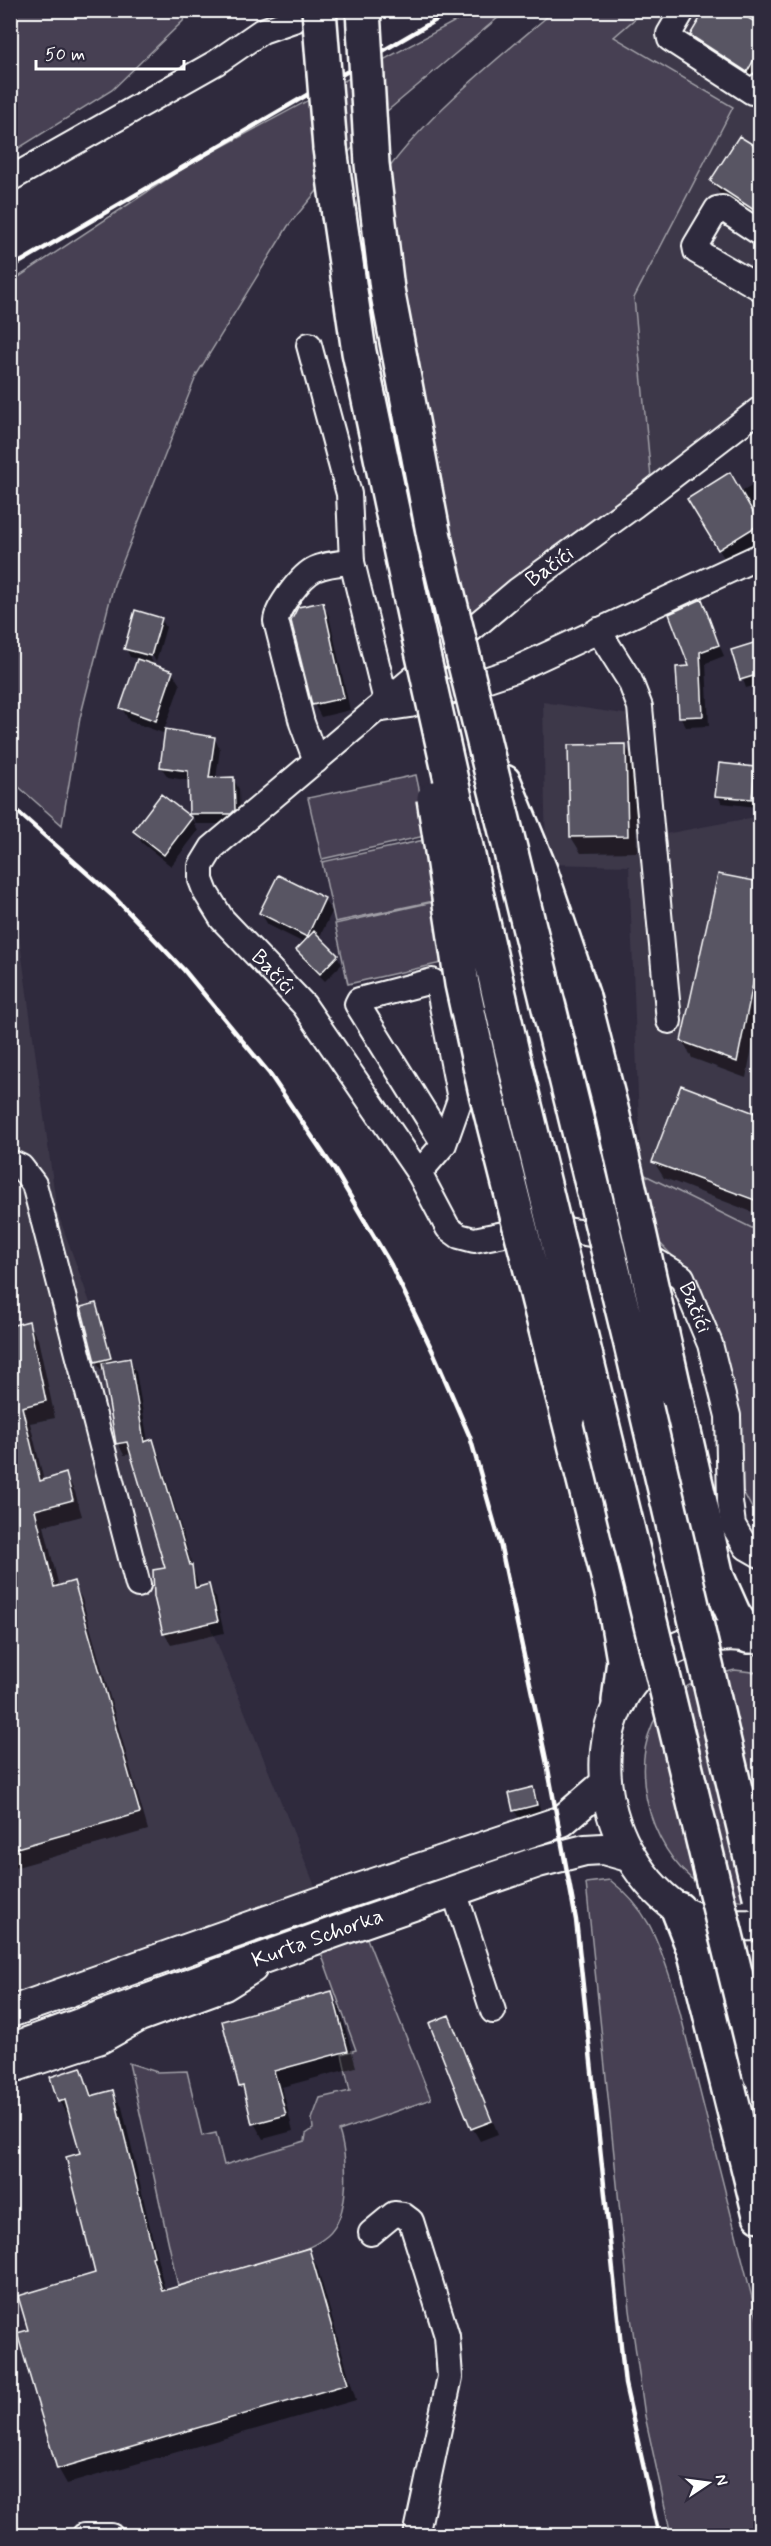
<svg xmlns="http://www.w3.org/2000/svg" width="771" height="2546" viewBox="0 0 771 2546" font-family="Mynerve,sans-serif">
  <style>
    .built { fill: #3c3749 }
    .green { fill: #464152; stroke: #a2a0a8; stroke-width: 1.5 }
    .shadow { fill: #0007 }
    .building { fill: #595564; stroke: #fff; stroke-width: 1.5 }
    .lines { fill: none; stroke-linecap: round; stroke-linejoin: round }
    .minor-casing { stroke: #fff; stroke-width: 28 }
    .major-casing { stroke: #fff; stroke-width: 34 }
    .highway-casing { stroke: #fff; stroke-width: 38 }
    .minor { stroke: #2f2a3d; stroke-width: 24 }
    .major { stroke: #2f2a3d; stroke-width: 30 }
    .highway { stroke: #2f2a3d; stroke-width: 33 }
    .rail { stroke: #fff; stroke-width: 4.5 }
    .highway-bridge-casing { stroke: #fff; stroke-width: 38; stroke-linecap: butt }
    .highway-bridge { stroke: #2f2a3d; stroke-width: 33 }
    .labels { text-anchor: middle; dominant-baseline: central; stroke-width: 4.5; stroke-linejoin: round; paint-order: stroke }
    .street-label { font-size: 22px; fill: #fff; stroke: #2f2a3d }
  </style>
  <rect width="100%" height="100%" fill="#2f2a3d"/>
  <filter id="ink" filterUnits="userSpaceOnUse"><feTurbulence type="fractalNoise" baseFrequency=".0167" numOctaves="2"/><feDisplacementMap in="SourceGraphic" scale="12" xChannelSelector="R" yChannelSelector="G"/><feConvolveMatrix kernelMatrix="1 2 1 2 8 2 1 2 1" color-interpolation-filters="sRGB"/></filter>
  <g filter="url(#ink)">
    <path class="built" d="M644 11H760V402L652 488 634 298 733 107 614 37Z
      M543 702 651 718 665 834 760 816V1043L755 1081 760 1084V1232L641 1173 629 866 546 864Z
      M10 853 15 857 17 920 57 1211 174 1536 321 1901 10 2011Z"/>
    <path class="green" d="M11 10H187V11L183 21 112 90 11 153Z
      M474 11H506L373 123 288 226 197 374 114 584 80 718 62 825 11 780V282L188 165Z
      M554 11H644L614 37 733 107 634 298 652 488 465 624 415 368 386 172C432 110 495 61 554 11Z
      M416 775 429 835 322 859 308 798Z
      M429 839 443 899 335 922 322 862Z
      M442 900 455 960 348 984 335 924Z
      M641 1173 760 1232V1523L739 1484 715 1326 698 1282 652 1235Z
      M735 1670 760 1673V1901C740 1902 718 1897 700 1885 647 1850 622 1753 666 1703 683 1683 711 1676 735 1670Z
      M610 1880C651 1912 658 1942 674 1989L760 2329V2535H671L645 2416 630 2310 586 1883Z
      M366 1936 431 2099 339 2131C348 2157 351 2216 327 2236 309 2251 285 2255 263 2262 235 2270 206 2278 178 2286L129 2063 157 2072 187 2071 202 2136 216 2133 224 2165 305 2141 306 2134 313 2129 312 2119 320 2098 350 2091 342 2054 356 2050 321 1953Z"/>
    <path class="shadow" d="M732 10 760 27V73L754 83 699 48 692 35Z
      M740 138 760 152V223L721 196 712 181Z
      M760 480V539L726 561 695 511 740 492Z
      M760 585V608L757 586Z
      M701 601 724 656 706 663 709 726 686 727 680 716 691 668Z
      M322 603 329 616 350 710 321 717 314 704Z
      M161 619 166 627 156 662 149 649 146 651 155 666 172 672 180 685 163 733 129 721 122 708 139 659 130 657 126 648Z
      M760 643V684L746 688 733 651Z
      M214 738 220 749 216 779H233L239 789 240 821 237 824H194L198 831 171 866 142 843 135 831 161 796 196 823 191 814 190 781 168 777 161 767Z
      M625 745 635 762 637 852 581 853 571 837Z
      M754 768 759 777 756 807 722 803 717 795Z
      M719 875 760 884V1008L746 1078 692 1058 683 1041Z
      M278 877 324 900 332 912 319 938 337 956 342 964 325 981 302 958 297 950 304 943 268 925 261 913Z
      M682 1087 760 1116V1215L664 1178 654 1162Z
      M10 1263 20 1300 10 1302Z
      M96 1305 100 1313 113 1362 129 1360 136 1372 148 1442 152 1441 159 1453 199 1588 209 1586 216 1598 224 1633 171 1645 164 1633 167 1569 133 1454 124 1455 118 1443 105 1369 101 1370 96 1362 83 1309Z
      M28 1323 38 1339 55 1418 30 1423 44 1481 66 1475 75 1492 82 1516 44 1526 59 1587 73 1583 82 1599 148 1830 10 1869V1327Z
      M533 1789 537 1797 541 1813 519 1818 514 1810Z
      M331 1993 340 2009 356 2067 282 2087 293 2131 263 2139 254 2123 247 2097 241 2086Z
      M449 2017 456 2029 498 2134 480 2141 473 2129 431 2024Z
      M81 2069 94 2097 112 2092 122 2107 165 2291 308 2250 317 2266 356 2400 67 2484 58 2468 97 2274 82 2154 72 2117H69L60 2101Z
      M342 2529 346 2536H313Z"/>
    <path class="building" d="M705 10H735L760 25V49L747 72 690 35Z
      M739 136 760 149V214L710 181Z
      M730 472 760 524 718 550 687 499Z
      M702 599 719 645 700 652 703 716 679 717 676 667 689 666 669 614Z
      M323 602 344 698 312 705 291 621 298 607Z
      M135 610 162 618 151 656 124 649Z
      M760 641V674L740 680 731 650Z
      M137 659 173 671 156 721 120 708Z
      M165 729 215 737 209 778 234 777 235 810 231 814H189L188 771 160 767Z
      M626 744 628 836 570 837 568 745Z
      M719 763 755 767 752 799 715 796Z
      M161 794 192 818 164 855 133 831Z
      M718 874 760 882V950L737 1062 681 1041Z
      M278 875 325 898 307 937 259 913Z
      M314 931 338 955 320 974 296 950Z
      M681 1085 760 1115V1202L652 1162Z
      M96 1303 111 1358 95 1362 81 1307Z
      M29 1321 46 1401 22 1407 40 1481 66 1473 73 1500 35 1510 54 1587 74 1581 140 1813 10 1850V1326Z
      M130 1358 144 1442 153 1439 190 1565H192L195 1588 209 1584 218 1621 163 1634 154 1597 153 1570 165 1568 127 1442 116 1444 102 1363Z
      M533 1787 537 1805 513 1811 509 1793Z
      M332 1991 348 2051 274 2071 286 2115 252 2124 243 2086 239 2087 222 2021Z
      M449 2015 492 2121 471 2129 429 2023Z
      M81 2067 91 2096 113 2090 154 2256 152 2257 162 2291 309 2248 348 2384 57 2469 17 2333 28 2330 18 2296 95 2273 66 2157 80 2153 65 2100 58 2102 50 2077Z"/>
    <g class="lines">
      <g class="minor-casing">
        <g id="minor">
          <path d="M683 10 669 34 670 39 752 92 760 85"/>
          <path d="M10 179 217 62 262 31 323 10"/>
          <path d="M760 233 722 208 717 209 695 246 696 251 760 288"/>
          <path d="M309 345 349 494 352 562"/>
          <path id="s1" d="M760 409 635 505 518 590 212 848 201 866V880L206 893 222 919 304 1005 419 1173 448 1228 459 1236 474 1240 544 1226 619 1239 682 1277 710 1344 728 1416 730 1501 733 1525 746 1547 760 1555"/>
          <path d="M598 630 630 681 640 707 669 1021"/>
          <path d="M376 710 410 705 512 671 760 556"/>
          <path d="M316 761 302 723 276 621C277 607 302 575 315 569 326 564 340 563 352 562L386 701"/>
          <path d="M10 1162 21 1167 34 1184 138 1585"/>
          <path d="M419 1173 444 1144 460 1099 438 985 432 981 359 1000 357 1004 444 1144"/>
          <path d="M454 1891 493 2011"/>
          <path d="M10 2071 101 2041 140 2019 225 1988 254 1970"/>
          <path d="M371 2233 394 2214 403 2215 411 2221 447 2336 450 2377 416 2536"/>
          <path d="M84 2536H111"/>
        </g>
      </g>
      <g class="major-casing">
        <g id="major">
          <path d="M760 1639C732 1632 702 1636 676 1648 571 1699 593 1848 677 1908 700 1925 733 1926 760 1925"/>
          <path d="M10 2012 335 1897 562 1821 605 1784"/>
          <path id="s2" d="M10 2049 338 1931 538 1862 585 1850 603 1849 628 1856"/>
        </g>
      </g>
      <g class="highway-casing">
        <path id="highway" d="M330 148 339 215
          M504 782 540 870 583 997
          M675 1392 717 1577 733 1613 748 1636
          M568 1416 614 1601 624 1660 619 1701
          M678 1909 694 1950 702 1981 760 2215"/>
      </g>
      <use href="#minor" class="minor"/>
      <use href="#major" class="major"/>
      <use href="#highway" class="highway"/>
      <path class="rail" d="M10 268 453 10
        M10 805 114 897 184 970 269 1073 334 1169 391 1265 434 1354 470 1437 500 1543 548 1769 576 1920 625 2384 659 2536"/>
      <g class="highway-bridge-casing">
        <path id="highway-bridge" d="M319 10 330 148
          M363 10 372 164 387 289 434 537 630 1340 760 1896
          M339 215 359 352 416 624 512 1052 760 2075
          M434 798 462 984 485 1089 568 1416
          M583 997 613 1116 675 1392"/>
      </g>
      <use href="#highway-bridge" class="highway-bridge"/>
    </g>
  </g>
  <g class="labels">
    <g class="street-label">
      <text transform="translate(550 567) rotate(-36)">Bačići</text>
      <text stroke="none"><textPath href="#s1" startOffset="856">Bačići</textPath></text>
      <text stroke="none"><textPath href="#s1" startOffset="1450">Bačići</textPath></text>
      <text stroke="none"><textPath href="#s2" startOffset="327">Kurta Schorka</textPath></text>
    </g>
  </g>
  <rect width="771" height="2546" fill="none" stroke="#2f2a3d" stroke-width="36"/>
  <rect x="18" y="18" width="735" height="2510" fill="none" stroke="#fff" stroke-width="2" filter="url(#ink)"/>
  <g transform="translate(708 2483) rotate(77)" stroke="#2f2a3d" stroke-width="4.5" paint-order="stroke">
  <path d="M0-4.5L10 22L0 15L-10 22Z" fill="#ffffff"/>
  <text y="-9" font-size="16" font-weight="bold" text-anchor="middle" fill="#ffffff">N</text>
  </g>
  <path d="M36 60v9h148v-9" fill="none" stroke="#ffffff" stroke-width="3"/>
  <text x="45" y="60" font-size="18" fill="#ffffff" stroke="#2f2a3d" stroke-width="4.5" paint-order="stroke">50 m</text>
</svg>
